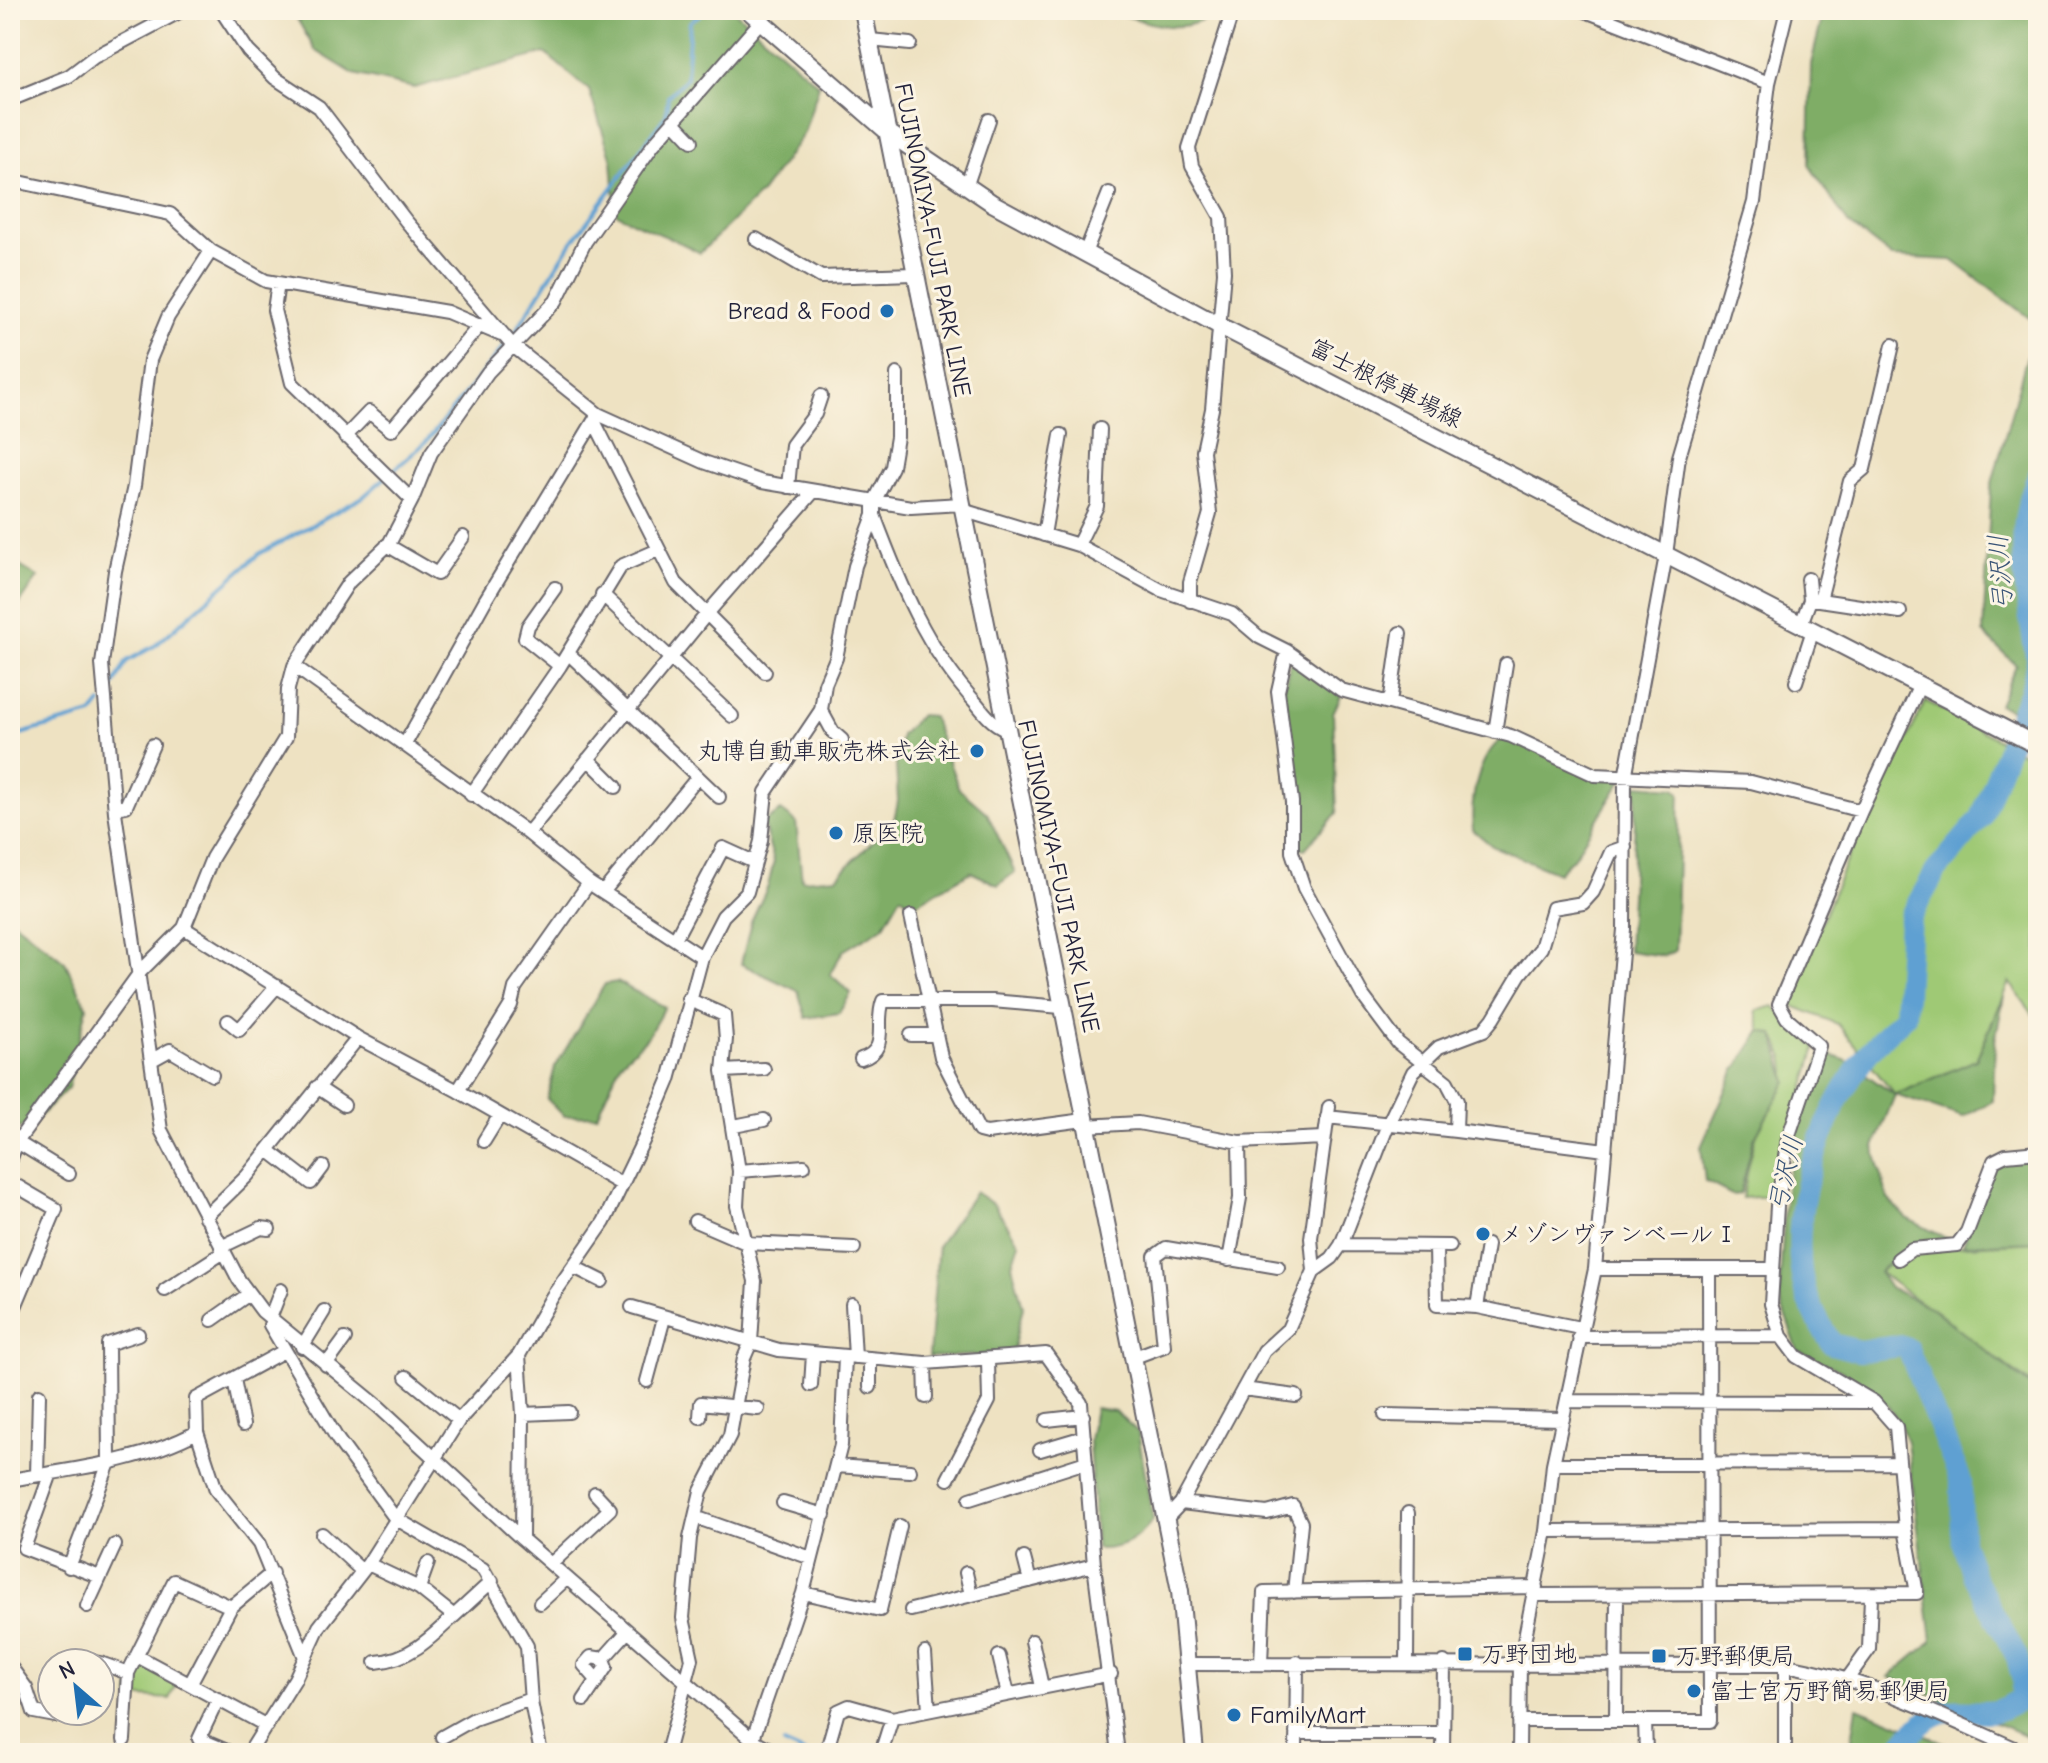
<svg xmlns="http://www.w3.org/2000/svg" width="2048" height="1763" viewBox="0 0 2048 1763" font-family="'Comic Neue','Klee One',sans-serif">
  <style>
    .green { fill: #9fc975; stroke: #607658; stroke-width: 2 }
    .forest { fill: #7fad66; stroke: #506850; stroke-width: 2 }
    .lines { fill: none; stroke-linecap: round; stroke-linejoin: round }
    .stream { stroke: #5fa0d2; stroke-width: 4 }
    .river { stroke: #5fa0d2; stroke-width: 22 }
    .minor-casing { stroke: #69656a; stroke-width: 16 }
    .major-casing { stroke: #69656a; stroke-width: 20 }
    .minor { stroke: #fff; stroke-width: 12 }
    .major { stroke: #fff; stroke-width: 16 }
    .poi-dot { fill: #1f6fb2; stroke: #fcf5e5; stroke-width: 3 }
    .labels { text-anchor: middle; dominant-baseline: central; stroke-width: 6; stroke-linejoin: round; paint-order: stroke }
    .street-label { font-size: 24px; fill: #22223b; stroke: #fcf5e5 }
    .poi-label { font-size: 24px; fill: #22223b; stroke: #fcf5e5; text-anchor: start }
    .water-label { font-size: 26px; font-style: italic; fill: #3a5477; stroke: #fcf5e5 }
  </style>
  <rect width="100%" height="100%" fill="#fcf5e5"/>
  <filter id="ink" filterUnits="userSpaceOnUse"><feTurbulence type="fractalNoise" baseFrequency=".0125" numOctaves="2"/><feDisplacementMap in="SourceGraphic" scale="16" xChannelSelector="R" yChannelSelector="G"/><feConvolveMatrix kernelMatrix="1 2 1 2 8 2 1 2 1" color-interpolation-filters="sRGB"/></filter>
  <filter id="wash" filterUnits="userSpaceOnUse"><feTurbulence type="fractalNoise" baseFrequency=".006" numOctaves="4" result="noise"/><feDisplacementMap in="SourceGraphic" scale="32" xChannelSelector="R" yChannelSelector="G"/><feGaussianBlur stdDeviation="1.8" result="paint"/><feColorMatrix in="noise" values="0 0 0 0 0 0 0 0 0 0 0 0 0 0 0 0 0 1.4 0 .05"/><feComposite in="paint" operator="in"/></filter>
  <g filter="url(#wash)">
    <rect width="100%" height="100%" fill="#eee2c2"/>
    <path class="green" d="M1926 701 2038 761V1021L2009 982 1976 1060 1895 1095 1838 1024 1788 1004 1844 866Z
      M1774 1006 1816 1047 1774 1196 1742 1198C1747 1177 1750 1152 1758 1131 1776 1089 1801 1084 1774 1035L1761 1031 1756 1011Z
      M2038 1242V1389L1879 1272 1912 1249Z
      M146 1667 177 1684 170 1699 129 1696 133 1672Z"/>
    <path class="forest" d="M292 10H733L819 85 804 133 762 192 700 253C672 236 643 230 616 213L612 160 589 90 545 53 414 88 354 74 315 50Z
      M1119 10H1218C1188 37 1153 25 1117 13Z
      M1829 10H2038V722L1999 705 2016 665 1983 633 1991 487 2036 323 1952 260 1892 257 1848 223 1809 165 1811 64 1823 14Z
      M10 560 38 577 10 618Z
      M1291 661 1341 696 1333 713 1337 813 1305 849 1295 847 1297 788 1284 688Z
      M920 715 932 716 959 789 987 813 1015 872 998 885 971 872 913 905 901 896 883 927 843 951 830 974 851 993 839 1013 806 1018 798 991 741 964 751 922 768 886 774 861 763 823 781 811 796 822 802 880 837 877 894 820 898 801 896 765 901 735Z
      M1503 738 1622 780 1573 858 1558 873 1492 846 1473 830C1470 799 1477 757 1503 738Z
      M1637 785 1675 788 1680 793 1675 951 1663 956 1628 951Z
      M10 918 65 962 87 1007 68 1088 34 1122 10 1132Z
      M617 982 665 1007 646 1039 621 1062 597 1115 564 1116 547 1099 555 1067 605 984Z
      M2004 996 1995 1041 1993 1101 1963 1117 1895 1095 1874 1147 1888 1199 1906 1218 1950 1240 1897 1255 1879 1272 1890 1288 1932 1308 2038 1392V1741L1889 1677 1932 1641 1907 1442C1890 1388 1844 1372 1798 1351L1779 1298 1786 1189 1799 1123 1822 1052 1847 1061 1895 1095 1976 1060Z
      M1761 1031 1774 1035 1787 1081 1754 1139 1740 1194 1732 1195 1705 1181 1701 1146 1735 1070Z
      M2038 1152V1242L1963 1245 1994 1161Z
      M975 1192 994 1205 1019 1243 1012 1265 1023 1307 1012 1354 929 1357 938 1245Z
      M1095 1408 1115 1411 1138 1432 1153 1520C1137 1540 1122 1550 1096 1549L1089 1440Z
      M1857 1707 1969 1753H1850Z"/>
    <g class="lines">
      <path class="stream" d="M109 694 127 661 156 645 259 554 363 497 426 442 514 334 570 245 666 115 668 96 686 78 690 22 706 10
        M10 737 92 714 101 703
        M784 1744 804 1753"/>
      <path class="river" d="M1896 1753C1908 1736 1927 1714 1949 1711 1984 1707 1983 1722 2021 1699L2023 1681 2017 1657 1973 1575 1962 1541 1961 1481 1908 1349 1900 1346 1859 1351 1832 1344C1818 1322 1804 1297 1801 1270 1792 1197 1824 1113 1866 1056 1877 1041 1892 1029 1905 1016L1910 917 1936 871 1981 818 2033 683 2037 663C2029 602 2010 535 2038 477"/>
    </g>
  </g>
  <g filter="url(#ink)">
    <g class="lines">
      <g class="minor-casing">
        <path id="minor" d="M221 10 248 51 275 78 319 107 406 221 513 346 598 414 704 462 762 482 911 507 961 504
          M1583 10 1769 83
          M870 40 910 44
          M10 100 69 76 94 57 183 10
          M673 121 692 141
          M10 180 170 214 211 251 266 281 447 312 501 335
          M966 187 989 120
          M756 239 821 277 914 274
          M211 251 168 317 150 360 134 486 115 571 102 664 115 812 161 1130 239 1280 262 1311 379 1407 522 1539 753 1740 777 1753
          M1085 253 1109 193
          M278 283 274 310 292 383 412 500
          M595 423 676 583 765 672
          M345 437 369 412 391 430 480 325
          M788 487 792 445 815 414 821 396
          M962 510 1078 545 1161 590 1232 614 1259 637 1287 651 1341 690 1511 736 1595 775 1751 782 1861 811 1920 685
          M874 515C900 584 926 649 977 704 985 714 993 724 1004 728
          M1044 535 1061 435
          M387 545 437 574 463 537
          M1078 545 1097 506 1100 429
          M1808 579 1810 600
          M555 588 528 626 525 638 560 666
          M602 594 732 716
          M1820 600 1900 612
          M1190 601V582L1210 513 1203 451 1212 409 1224 272 1221 217 1192 166 1189 148 1233 10
          M1801 624 1810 600H1820L1850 481 1864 469 1893 345
          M1287 651 1278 691 1292 802V852L1304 888 1363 996 1398 1043 1447 1082 1457 1101 1456 1131 1605 1150
          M568 653 719 797
          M294 666 528 833 589 883 702 957
          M1796 682 1813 630
          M1390 703 1400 633
          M1495 732 1506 664
          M842 740 833 732 821 710 825 684 836 658 855 566 874 515V502L892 467 897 437V374
          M405 744 486 599 598 414
          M588 759 616 787
          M471 795 560 666 621 566 658 550
          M115 808 126 806 153 745
          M528 833 705 616 814 491
          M604 891 697 778
          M911 916 941 1057 979 1131 987 1133 1084 1120
          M184 928 358 1038 458 1091 511 1005 515 988 589 883
          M676 937 723 848 754 862
          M228 1021 239 1030 277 986
          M911 1035H935
          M861 1059C891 1050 874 1023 883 1001H992L1061 1007
          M152 1060 170 1050 212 1075
          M723 1071 764 1069
          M317 1087 344 1105
          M458 1091 621 1184
          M1327 1117 1456 1131
          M734 1126 764 1120
          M1085 1126 1138 1123 1239 1142 1323 1138
          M484 1141 500 1115
          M17 1142 69 1174
          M268 1150 311 1183 323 1167
          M10 1161 17 1142 141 971 184 928 212 858 286 737 288 689 294 666 349 582 389 544 412 500 431 453 488 372 556 301 585 242 653 145 761 21
          M739 1171 804 1166
          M10 1182 56 1209 10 1319
          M205 1217 247 1176 358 1038
          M695 1221 746 1243 854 1248
          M1341 1245 1450 1246
          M1436 1246 1437 1305 1477 1307 1580 1328
          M221 1247 261 1228 269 1229
          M1898 1259 1912 1249 1957 1245 1967 1232 1994 1161 2006 1155 2038 1152
          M1229 1260 1240 1198 1239 1142
          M574 1267 602 1281
          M1595 1269H1773
          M1314 1271 1311 1238 1329 1107
          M165 1290 224 1252
          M852 1304 855 1357
          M632 1307 779 1350 925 1363 1046 1354 1081 1403 1094 1565 1118 1753
          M1477 1307 1487 1245
          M270 1318 281 1290
          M212 1320 249 1294
          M270 1325 338 1440 395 1518 483 1569 527 1646 531 1702 541 1753
          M1579 1337 1781 1336
          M302 1347 324 1311
          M1132 1358 1164 1346 1155 1256 1166 1248 1278 1267
          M925 1363 926 1397
          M326 1365 345 1339
          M406 1377 459 1420
          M234 1379 243 1425
          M647 1381 664 1318
          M811 1385 813 1354
          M870 1387V1358
          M1243 1389 1296 1396
          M1567 1401 1872 1402
          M523 1414 569 1412
          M1385 1415 1563 1419
          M700 1417 701 1403 758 1409
          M1047 1420 1083 1416
          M197 1432 216 1490 259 1544 304 1655
          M1040 1450 1084 1437
          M1553 1464 1899 1463
          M836 1466 910 1471
          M51 1473 24 1548 100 1577
          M37 1475 39 1395
          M948 1479 989 1401 988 1361
          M10 1480C73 1469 141 1462 197 1432L196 1399 284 1351
          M970 1499 1086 1462
          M783 1503 824 1515
          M1181 1503 1267 1513 1293 1506 1301 1523 1294 1592
          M695 1517 811 1558
          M1165 1520 1181 1503 1264 1351 1288 1329 1314 1271 1332 1258 1341 1245 1389 1122 1413 1072 1439 1047 1484 1030 1493 1019 1520 974 1541 948 1553 908 1583 903 1593 892 1611 852 1625 847
          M1546 1531 1905 1529
          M322 1534 362 1571
          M522 1539 523 1414 519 1355 552 1297 604 1222 644 1139 669 1080 702 957 723 916 747 892 761 841 766 792 821 710
          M1024 1558 1030 1581
          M368 1564 419 1588 454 1616 492 1581
          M551 1564 610 1509 595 1493
          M69 1567 109 1463 108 1344 138 1334
          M966 1573 971 1595
          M419 1588 428 1563
          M803 1593 880 1610 900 1526
          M1535 1595 1917 1593 1905 1529 1896 1427 1874 1402 1796 1356 1781 1336 1771 1304 1777 1206 1788 1138 1819 1046 1787 1018 1779 1004 1861 811
          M540 1603 567 1578
          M87 1606 115 1545
          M911 1610 1094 1565
          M1032 1641 1042 1687
          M925 1653 929 1710
          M999 1656 1008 1694
          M139 1657 267 1726
          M85 1661 99 1663
          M376 1662C410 1659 430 1639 454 1616
          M100 1663 128 1673
          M1261 1663 1264 1592 1536 1587
          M1407 1663 1408 1513
          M1189 1664 1785 1665C1870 1679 1947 1719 2026 1753
          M1785 1665V1753
          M10 1666 26 1688 34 1712 55 1716
          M1848 1678 1869 1649 1871 1596
          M597 1680 584 1665 591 1657 603 1659
          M190 1684 231 1607 272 1573
          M218 1699 199 1739 232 1753
          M584 1700 606 1667 603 1659 627 1632
          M1519 1721H1710L1709 1270
          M1616 1721 1617 1596
          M1645 1721 1646 1753
          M1296 1733H1443
          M442 1737 474 1719 531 1699
          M124 1740 128 1673 174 1581 231 1607
          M249 1753 295 1679 319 1627 368 1564 459 1420 519 1355
          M667 1753 692 1659 683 1618 690 1538 701 1491 730 1435 744 1358 751 1342 755 1281 737 1206 739 1171 723 1071 726 1039 724 1015 688 999
          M748 1753 803 1593 841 1445 845 1357
          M826 1753 838 1711 849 1706 892 1718
          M881 1753 892 1718 1111 1674
          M1296 1753 1297 1662
          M1443 1753 1444 1662
          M1519 1753 1520 1662 1546 1531 1553 1464 1595 1269 1624 929 1625 778 1666 555 1679 457 1754 202 1769 83 1787 10"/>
      </g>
      <g class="major-casing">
        <path id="major" d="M748 10 889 133 992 203 1218 325 2038 746
          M863 10 1180 1591 1195 1753"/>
      </g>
      <use href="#minor" class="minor"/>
      <use href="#major" class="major"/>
    </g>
  </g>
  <g class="poi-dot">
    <circle cx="887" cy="311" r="8"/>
    <circle cx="977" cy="751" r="8"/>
    <circle cx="836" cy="833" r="8"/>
    <circle cx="1483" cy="1234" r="8"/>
    <rect x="1457" y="1646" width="16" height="16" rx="4"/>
    <rect x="1651" y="1648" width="16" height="16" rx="4"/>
    <circle cx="1694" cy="1691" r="8"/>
    <circle cx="1234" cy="1715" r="8"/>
  </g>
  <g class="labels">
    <g class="street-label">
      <text transform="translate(933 240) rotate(79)">FUJINOMIYA-FUJI PARK LINE</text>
      <text transform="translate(1386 383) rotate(27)">富士根停車場線</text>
      <text transform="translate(1059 876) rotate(78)">FUJINOMIYA-FUJI PARK LINE</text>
    </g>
    <g class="poi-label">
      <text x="871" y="311" text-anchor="end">Bread &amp; Food</text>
      <text x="961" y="751" text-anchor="end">丸博自動車販売株式会社</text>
      <text x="852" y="833">原医院</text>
      <text x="1499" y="1234">メゾンヴァンベール I</text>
      <text x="1481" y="1654">万野団地</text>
      <text x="1675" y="1656">万野郵便局</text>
      <text x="1710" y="1691">富士宮万野簡易郵便局</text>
      <text x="1250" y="1715">FamilyMart</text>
    </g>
    <g class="water-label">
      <text transform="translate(2001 573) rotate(-94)">弓沢川</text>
      <text transform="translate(1786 1174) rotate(-77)">弓沢川</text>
    </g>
  </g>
  <rect width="2048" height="1763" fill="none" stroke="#fcf5e5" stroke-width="40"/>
  <g transform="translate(76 1687) rotate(332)"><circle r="38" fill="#fcf5e5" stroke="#a5a1a1" stroke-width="2"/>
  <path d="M0-6L14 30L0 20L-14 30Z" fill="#1f6fb2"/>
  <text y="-12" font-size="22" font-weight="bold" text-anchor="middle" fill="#22223b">N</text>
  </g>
</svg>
